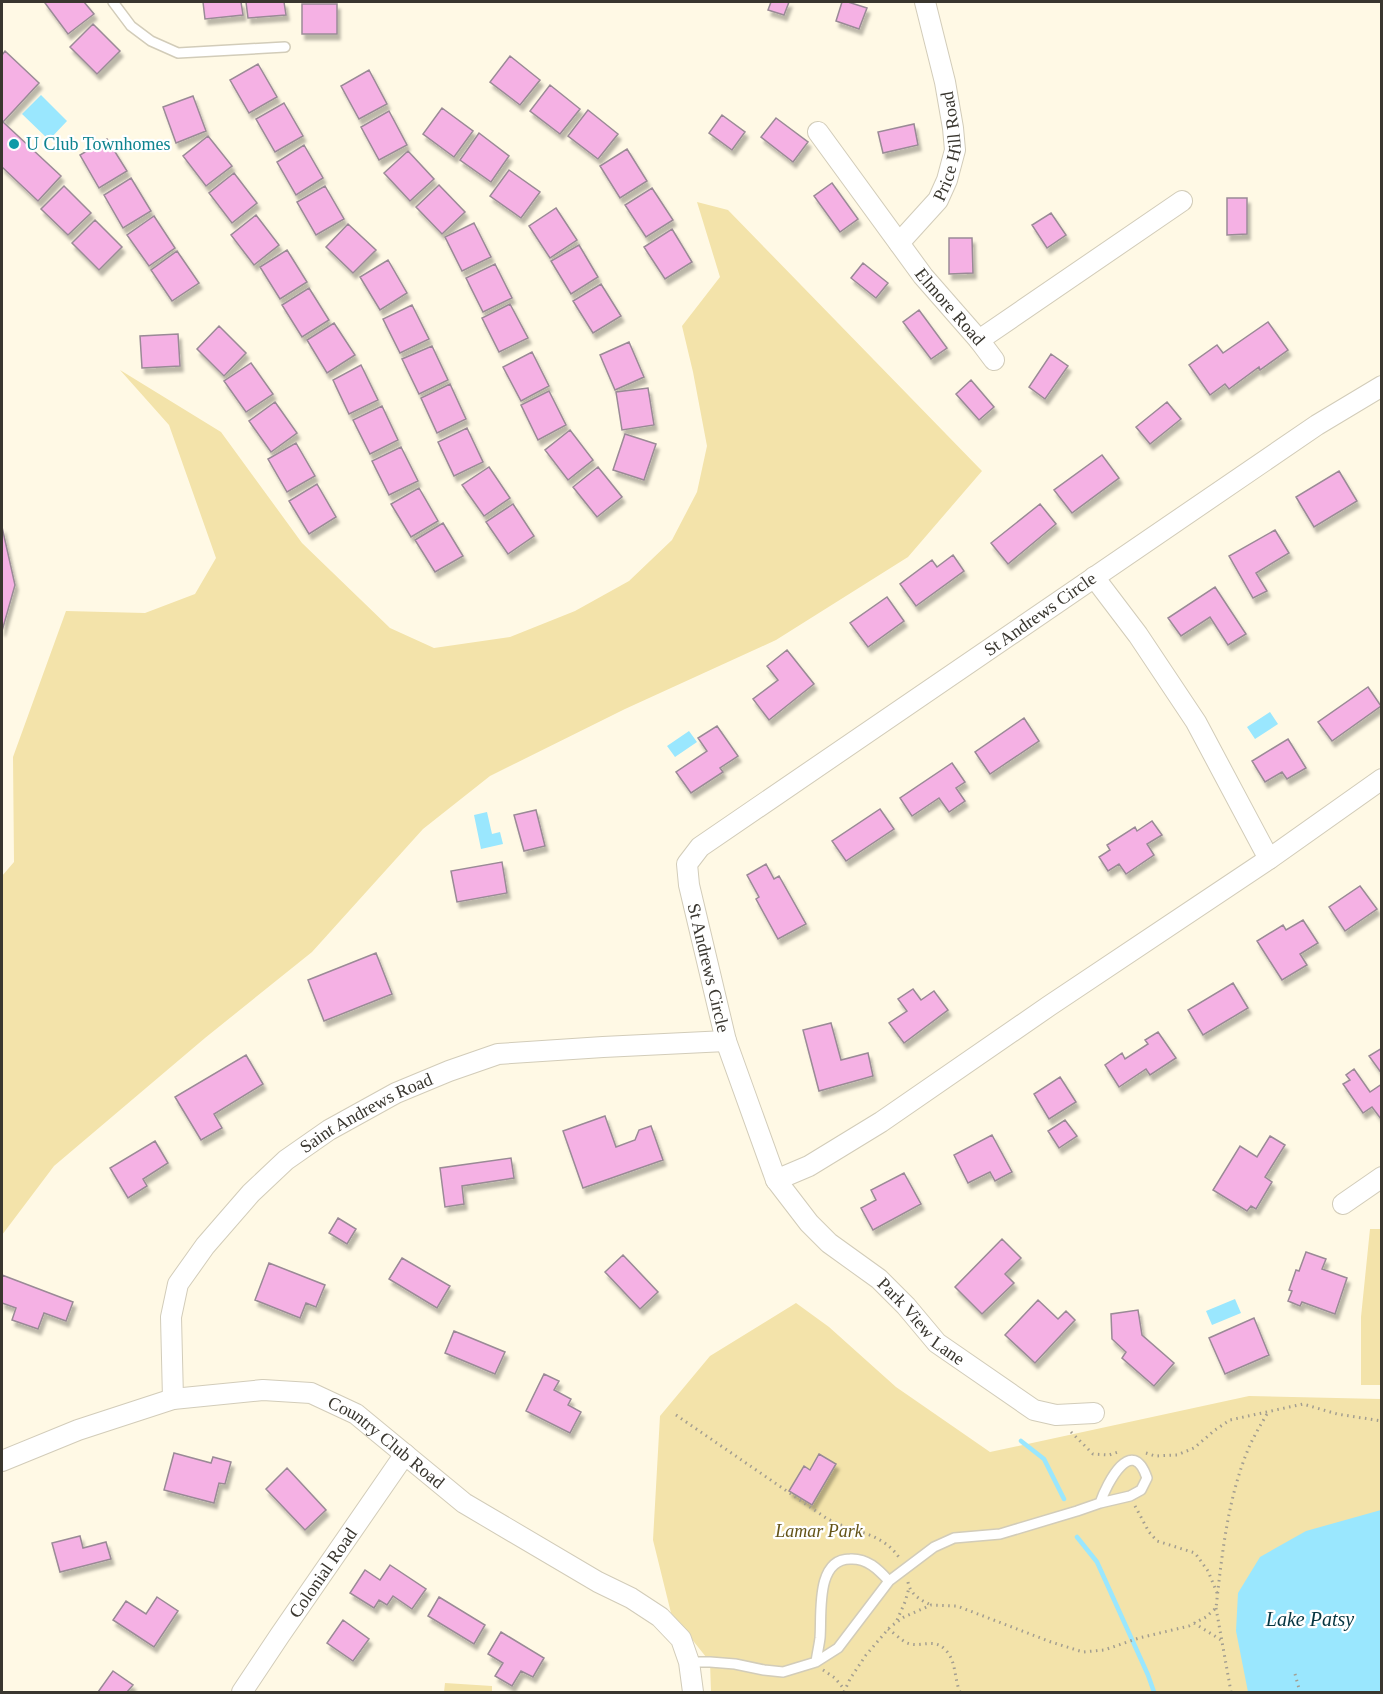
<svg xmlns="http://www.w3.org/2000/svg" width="1383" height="1694" viewBox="0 0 1383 1694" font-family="Georgia,serif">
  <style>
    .green { fill: #f3e3aa }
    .water { fill: #9ae7fe }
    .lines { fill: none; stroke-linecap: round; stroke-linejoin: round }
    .stream { stroke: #9ae7fe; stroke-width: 4.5 }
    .building { fill: #f5b1e4; stroke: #9a8a96; stroke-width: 1.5; filter: url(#shadow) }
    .service-casing { stroke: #d2ccb9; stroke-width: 12 }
    .minor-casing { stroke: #d2ccb9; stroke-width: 22 }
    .path { stroke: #a39e90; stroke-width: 3; stroke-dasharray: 1.5 4.5; stroke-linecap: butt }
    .service { stroke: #fff; stroke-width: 9 }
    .minor { stroke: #fff; stroke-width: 20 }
    .culture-dot { fill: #0f9aa8; stroke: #fff; stroke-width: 2 }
    .labels { text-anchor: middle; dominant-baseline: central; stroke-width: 4.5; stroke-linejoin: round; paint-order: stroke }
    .culture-label { font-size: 18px; fill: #0d838f; stroke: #fff; text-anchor: start }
    .street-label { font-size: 18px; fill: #39362f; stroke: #fff }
    .park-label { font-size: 18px; font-style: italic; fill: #645418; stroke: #fff }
    .water-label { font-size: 20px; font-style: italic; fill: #053642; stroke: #fff }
  </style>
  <defs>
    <filter id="shadow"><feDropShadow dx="3" dy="5.5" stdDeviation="1.5" flood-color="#0004"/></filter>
  </defs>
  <rect width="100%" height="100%" fill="#fff9e5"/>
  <path class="green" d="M697 202 728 210 982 471 908 557 776 640 625 709 490 776 423 829 312 952 205 1038 54 1166 2 1235V876L14 862 13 757 66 611 145 613 195 594 216 558 169 425 120 370 221 432 302 543 390 628 434 648 510 637 575 611 629 581 672 540 697 492 707 446 693 372 682 326 720 277Z
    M1370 1229H1381V1385H1361V1317Z
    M796 1303 829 1327 896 1387 990 1452 1249 1396 1381 1399V1692H711L710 1662 671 1613 653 1540 660 1416 710 1356Z
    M445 1683 492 1686V1692H444Z"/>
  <path class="water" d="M41 95 67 121 49 140 22 114Z
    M1270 712 1278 724 1255 739 1247 727Z
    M689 731 697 742 675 757 667 746Z
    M487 812 492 834 500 832 503 844 481 849 474 815Z
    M1235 1299 1241 1313 1212 1325 1206 1311Z
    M1381 1510V1692H1248L1236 1631 1238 1593 1260 1557 1306 1531Z"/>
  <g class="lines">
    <path class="stream" d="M1021 1441 1044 1459 1064 1499
      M1077 1537 1097 1562 1148 1675 1154 1692"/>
  </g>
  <path class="building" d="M47 2H84L94 14 68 34 45 3Z
    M203 2H241L243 15 205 19Z
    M246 2H284L286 15 248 18Z
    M771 2H789L784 15 768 10Z
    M842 2H848L867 8 859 29 836 21Z
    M302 4H337V34H302Z
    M93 24 120 51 97 74 70 47Z
    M5 51 39 83 3 122 61 176 38 201 2 167V55Z
    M510 56 540 80 520 105 490 82Z
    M258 64 277 97 249 113 230 80Z
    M369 70 387 104 359 119 341 86Z
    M550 85 580 109 560 134 530 111Z
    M193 96 206 131 176 143 163 107Z
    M284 103 303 136 275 152 256 119Z
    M442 108 473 131 454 157 423 134Z
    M588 110 618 134 598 159 568 136Z
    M389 111 407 145 379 160 361 127Z
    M722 115 745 132 732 150 709 133Z
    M776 118 808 142 793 162 761 137Z
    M914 124 918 145 883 153 878 132Z
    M479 133 509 156 491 182 460 160Z
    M208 136 232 166 206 186 183 156Z
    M107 139 127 171 99 188 80 155Z
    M304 145 323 178 296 195 277 162Z
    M627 149 647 181 620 198 600 166Z
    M408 151 434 179 410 201 384 173Z
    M509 170 540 192 521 218 490 196Z
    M234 173 257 203 232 223 209 193Z
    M131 178 151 211 123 228 104 195Z
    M832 183 858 219 840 232 814 196Z
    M439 185 465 212 442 234 416 207Z
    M64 186 91 213 68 235 41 209Z
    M325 186 344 219 316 235 297 202Z
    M652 188 673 220 646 237 625 205Z
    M1227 198H1247V234L1227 235Z
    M556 208 577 240 550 258 529 226Z
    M1051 213 1066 235 1047 248 1032 225Z
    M256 215 279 245 254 265 231 235Z
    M154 216 175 248 149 266 127 235Z
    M95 220 122 247 99 270 72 243Z
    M474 223 491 257 462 271 445 237Z
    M348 224 376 250 353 273 326 247Z
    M672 229 692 262 665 279 644 247Z
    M949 238H972L973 273 949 274Z
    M579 245 598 277 571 294 551 261Z
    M287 250 307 282 280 299 260 267Z
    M177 251 199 283 172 301 151 270Z
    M388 260 407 293 380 310 360 277Z
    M863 263 888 283 876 298 851 278Z
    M495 264 512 298 483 312 466 278Z
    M601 284 621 316 593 333 573 301Z
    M309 288 329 320 302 337 282 305Z
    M510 304 528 338 499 352 482 318Z
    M412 305 429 339 400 353 383 319Z
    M919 310 947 348 931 359 903 322Z
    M1268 322 1288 350 1260 370 1259 367 1229 389 1225 384 1210 395 1189 365 1217 345 1223 353Z
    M334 323 355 355 327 373 307 340Z
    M219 326 246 353 224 376 197 349Z
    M178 334 180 366 142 368 140 336Z
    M629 342 644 377 615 390 600 355Z
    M432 346 448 380 419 394 402 359Z
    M532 352 549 386 521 401 503 367Z
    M1051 354 1068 366 1045 399 1029 387Z
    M251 363 273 394 246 412 224 381Z
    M361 365 378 400 349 414 333 380Z
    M971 380 994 407 979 420 956 394Z
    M450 384 466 419 437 433 421 398Z
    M648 388 654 425 622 430 616 392Z
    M549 391 566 425 538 440 521 405Z
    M275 402 297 433 271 452 249 421Z
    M1167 402 1181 419 1150 444 1136 427Z
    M382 406 398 440 370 454 353 420Z
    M467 428 483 462 454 476 438 442Z
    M570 430 593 460 568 480 545 450Z
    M625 434 656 444 644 480 613 470Z
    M296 443 315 476 287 492 268 459Z
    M401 447 418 481 389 495 372 461Z
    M1102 455 1119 478 1072 513 1054 490Z
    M489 467 510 498 484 516 462 485Z
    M598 467 622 497 597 517 573 487Z
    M1339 471 1357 501 1314 527 1296 497Z
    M317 484 336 517 309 534 289 501Z
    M419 488 438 521 411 537 391 504Z
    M513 504 534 536 508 554 486 522Z
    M1040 504 1056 524 1008 564 991 543Z
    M443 523 463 556 435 572 415 540Z
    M2 527 15 585 2 631Z
    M1275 530 1289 553 1256 573 1267 591 1253 598 1229 556Z
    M953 555 964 571 916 606 900 584 932 560 937 567Z
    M1215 587 1246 634 1228 645 1210 617 1181 636 1168 618Z
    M887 597 904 621 868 647 850 623Z
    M787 650 814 684 769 720 753 699 778 680 767 666Z
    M1368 687 1381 706 1332 741 1318 722Z
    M1024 718 1039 741 990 774 975 752Z
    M717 726 738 756 720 768 723 772 691 793 676 772 707 751 698 738Z
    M1288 739 1306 768 1287 779 1282 772 1265 782 1252 761Z
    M952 763 965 782 956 788 965 801 949 812 939 798 912 816 900 798Z
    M880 809 894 829 846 861 832 841Z
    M536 810 545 846 524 851 514 815Z
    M1152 821 1162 835 1147 844 1154 855 1126 874 1119 864 1108 871 1099 857 1110 850 1107 845 1135 827 1137 831Z
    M502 862 507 893 457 902 451 871Z
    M766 864 774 879 779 876 806 924 778 939 756 899 759 897 747 875Z
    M1360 886 1377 909 1345 931 1329 907Z
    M1303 920 1318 943 1300 954 1307 965 1282 980 1257 941 1283 925 1286 930Z
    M376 953 392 994 324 1021 308 980Z
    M1233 983 1248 1008 1203 1035 1188 1010Z
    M913 989 921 1000 934 991 948 1010 904 1043 889 1023 907 1011 898 999Z
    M831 1023 841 1060 868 1053 873 1076 819 1091 803 1030Z
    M1158 1032 1176 1058 1150 1075 1146 1069 1119 1087 1105 1065 1122 1053 1125 1059 1148 1044 1145 1040Z
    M1382 1048V1074L1369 1056Z
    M246 1055 263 1084 214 1114 222 1128 201 1140 175 1097Z
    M1354 1069 1370 1092 1382 1084 1381 1119 1372 1107 1363 1113 1343 1084 1350 1080 1346 1075Z
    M1060 1077 1076 1102 1049 1119 1034 1094Z
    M605 1116 616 1147 635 1140 639 1130 651 1126 663 1160 583 1188 563 1131Z
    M1065 1120 1077 1136 1059 1148 1048 1131Z
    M992 1135 1012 1172 995 1181 990 1172 968 1183 954 1155Z
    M1270 1136 1285 1145 1265 1177 1272 1182 1256 1209 1251 1206 1247 1211 1213 1190 1240 1146 1257 1157Z
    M155 1141 168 1163 143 1179 147 1186 128 1198 110 1168Z
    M511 1158 514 1178 462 1186 464 1204 445 1207 440 1168Z
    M904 1173 921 1204 873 1230 861 1208 876 1200 871 1190Z
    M338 1218 356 1229 347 1244 329 1233Z
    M1002 1239 1021 1258 1005 1274 1014 1283 982 1314 955 1287Z
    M1306 1252 1326 1259 1322 1269 1347 1278 1335 1314 1302 1302 1300 1306 1288 1301 1292 1291 1289 1290 1296 1270 1299 1271Z
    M623 1255 658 1292 640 1309 605 1272Z
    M402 1258 450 1286 437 1308 389 1279Z
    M269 1263 325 1285 316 1307 306 1303 300 1318 255 1300Z
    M2 1275 73 1302 66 1321 44 1313 38 1329 12 1320 16 1308 2 1303Z
    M1038 1300 1058 1319 1066 1311 1075 1320 1035 1363 1005 1335Z
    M1138 1310 1142 1335 1174 1363 1154 1386 1122 1358 1126 1352 1112 1339 1111 1314Z
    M1254 1318 1269 1355 1225 1374 1209 1338Z
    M454 1331 505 1352 495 1374 445 1353Z
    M544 1374 559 1381 554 1390 571 1399 568 1405 581 1412 570 1433 526 1411Z
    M174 1453 211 1463 213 1457 231 1462 225 1484 219 1483 214 1503 164 1490Z
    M819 1454 836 1464 812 1505 789 1491 804 1466 810 1470Z
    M287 1468 326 1510 305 1530 266 1489Z
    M80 1536 83 1548 106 1542 111 1559 60 1572 52 1543Z
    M390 1565 426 1589 412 1609 393 1596 387 1605 379 1600 374 1608 350 1593 365 1570 380 1580Z
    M157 1597 178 1611 154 1647 113 1620 126 1601 146 1614Z
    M439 1597 485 1625 474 1644 428 1616Z
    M343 1620 369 1639 353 1661 327 1643Z
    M501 1632 544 1658 533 1677 521 1671 512 1686 495 1676 503 1663 488 1654Z
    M113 1671 133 1685 127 1692H98Z"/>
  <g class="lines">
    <g class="service-casing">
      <path id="service" d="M113 2 131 26 151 41 178 53 285 47
        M689 1662H710L735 1664 764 1670 783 1672 816 1662 838 1648 889 1581 934 1547 954 1538 1000 1534 1077 1511 1100 1503 1130 1496 1141 1490 1147 1478C1132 1434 1107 1483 1100 1503
        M816 1662C817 1654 819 1646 820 1638 822 1615 815 1559 850 1559 867 1558 878 1569 889 1581"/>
    </g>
    <g class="minor-casing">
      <g id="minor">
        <path id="s1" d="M818 132 923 276 979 340 994 360"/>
        <path id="s2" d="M899 243 938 200 947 180 955 150 953 128 945 82 925 2"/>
        <path d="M979 340 1182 201"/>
        <path id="s3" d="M1382 386 1317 425 700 847 687 864 689 885 726 1041 776 1180 809 1166 881 1122 1049 1006 1269 859 1382 779"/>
        <path d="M1094 577 1138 635 1196 722 1269 859"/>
        <path id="s4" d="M776 1180 809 1223 829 1243 879 1279 906 1306 937 1343 1034 1410 1056 1415 1094 1413"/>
        <path d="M1343 1204 1382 1177"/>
        <path id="s5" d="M173 1399 171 1317 178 1284 205 1246 251 1193 286 1160 329 1130 396 1093 449 1071 498 1054 603 1047 726 1041"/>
        <path id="s6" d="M2 1461 78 1430 173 1399 263 1390 311 1393 356 1414 464 1503 598 1582 631 1598 660 1617 681 1639 689 1662 693 1692"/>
        <path id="s7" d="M242 1692 280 1635 405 1454"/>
      </g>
    </g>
    <path class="path" d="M676 1415 826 1518C852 1533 882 1531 900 1559
      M1071 1432 1093 1454 1109 1455 1118 1452
      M1146 1453 1155 1456 1177 1455 1194 1448 1215 1430 1230 1420 1303 1404 1337 1414 1382 1421
      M1135 1506 1149 1532 1157 1541 1195 1553 1208 1571 1217 1593
      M908 1582C910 1594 920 1600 931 1605
      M1216 1608 1231 1692
      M897 1620 905 1602 909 1588
      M1194 1623 1221 1640
      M888 1629C894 1633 901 1640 907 1643 922 1649 937 1634 950 1656 956 1667 955 1681 960 1692
      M823 1670 835 1678 844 1689
      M1295 1674 1300 1692
      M844 1692 850 1679 866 1655 890 1627 904 1617 931 1605 957 1606 1051 1642 1083 1652 1104 1650 1139 1638 1189 1626 1206 1617 1216 1608C1222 1554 1228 1495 1250 1445 1255 1434 1262 1423 1268 1412"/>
    <use href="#service" class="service"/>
    <use href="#minor" class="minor"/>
  </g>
  <circle class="culture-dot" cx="14" cy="144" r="6"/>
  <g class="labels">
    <g class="culture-label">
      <text x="26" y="144">U Club Townhomes</text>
    </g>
    <g class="street-label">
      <text stroke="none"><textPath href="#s2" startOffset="114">Price Hill Road</textPath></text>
      <text stroke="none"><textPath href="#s1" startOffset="219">Elmore Road</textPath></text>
      <text transform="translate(1040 614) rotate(-35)">St Andrews Circle</text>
      <text stroke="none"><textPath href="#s3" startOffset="951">St Andrews Circle</textPath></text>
      <text stroke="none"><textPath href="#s5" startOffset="374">Saint Andrews Road</textPath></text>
      <text stroke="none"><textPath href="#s4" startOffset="204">Park View Lane</textPath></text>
      <text stroke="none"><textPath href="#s6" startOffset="411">Country Club Road</textPath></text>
      <text stroke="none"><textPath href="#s7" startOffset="144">Colonial Road</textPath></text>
    </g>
    <g class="park-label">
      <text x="819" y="1531">Lamar Park</text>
    </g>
    <g class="water-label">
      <text x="1310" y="1619">Lake Patsy</text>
    </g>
  </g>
  <rect width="1383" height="1694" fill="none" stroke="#39362f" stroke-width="6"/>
</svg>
